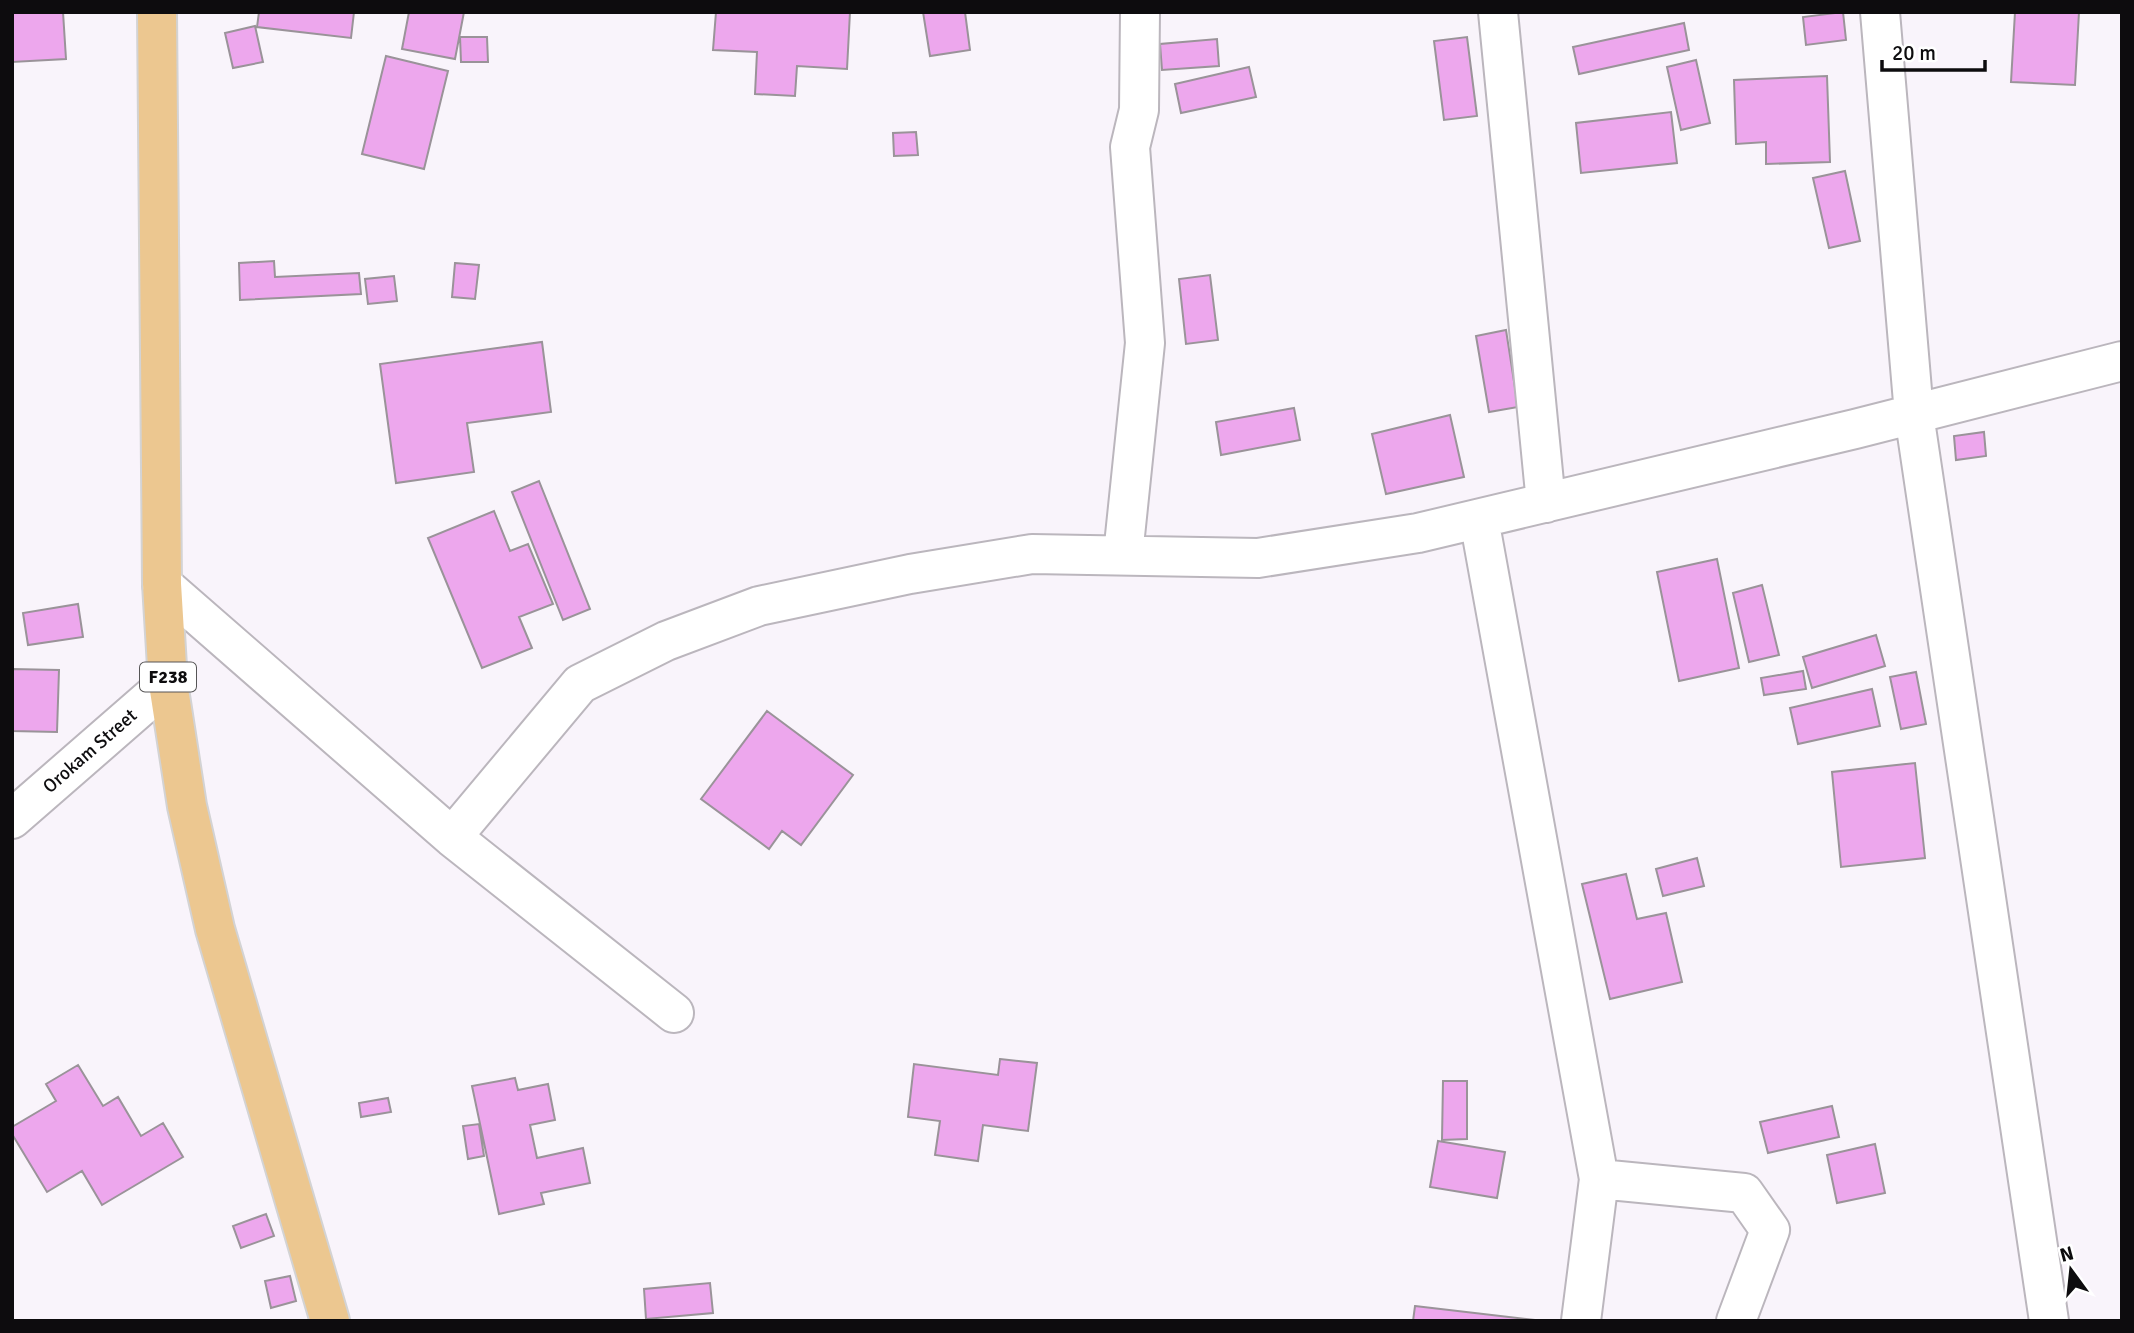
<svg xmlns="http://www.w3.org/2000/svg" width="2134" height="1333" viewBox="0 0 2134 1333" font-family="Signika,sans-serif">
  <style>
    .building { fill: #eda7ed; stroke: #9a9399; stroke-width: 2 }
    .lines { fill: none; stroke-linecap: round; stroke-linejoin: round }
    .minor-casing { stroke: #bbb6bd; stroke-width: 42 }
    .major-casing { stroke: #d3d3d4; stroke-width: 42 }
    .minor { stroke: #fff; stroke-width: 38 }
    .major { stroke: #ecc790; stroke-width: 38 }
    .labels { text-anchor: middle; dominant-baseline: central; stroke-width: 6; stroke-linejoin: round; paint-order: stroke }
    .shield { fill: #fff; stroke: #565556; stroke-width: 2 }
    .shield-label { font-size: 18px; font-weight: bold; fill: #0d0c0e }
    .street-label { font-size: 19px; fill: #0d0c0e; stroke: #fff }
  </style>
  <rect width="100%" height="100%" fill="#f9f4fb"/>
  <path class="building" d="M12 12H63L66 59 12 62Z
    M259 12H354L351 38 257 27Z
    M409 12H464L455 59 402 49Z
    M716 12H850L847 69 797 66 795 96 755 94 757 52 713 50Z
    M923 12H965L970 50 930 56Z
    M1843 12 1846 40 1806 45 1803 17Z
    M2015 12H2079L2075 85 2011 82Z
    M1684 23 1689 50 1579 74 1573 47Z
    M255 26 263 62 233 68 225 33Z
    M460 37H487L488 62H461Z
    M1467 37 1477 116 1444 120 1434 41Z
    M1217 39 1219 66 1162 70 1160 44Z
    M386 56 448 71 424 169 362 154Z
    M1696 60 1710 123 1681 130 1667 67Z
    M1249 67 1256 97 1181 113 1175 84Z
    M1827 76 1830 162 1766 164V142L1736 144 1734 80Z
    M1671 112 1677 163 1581 173 1576 123Z
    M916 132 918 155 894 156 893 133Z
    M1845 171 1860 241 1829 248 1813 178Z
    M274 261 275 277 359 273 361 294 240 300 239 263Z
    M455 263 479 265 475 299 452 297Z
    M1210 275 1218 340 1186 344 1179 279Z
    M394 276 397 301 368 304 365 279Z
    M1506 330 1518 407 1489 412 1476 336Z
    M542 342 551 412 467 423 474 472 396 483 380 364Z
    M1294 408 1300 440 1221 455 1216 422Z
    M1450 415 1464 477 1386 494 1372 434Z
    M1984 432 1986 456 1956 460 1954 436Z
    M539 481 590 609 563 620 512 492Z
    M494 511 510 551 528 544 553 604 519 617 532 648 482 668 428 538Z
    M1717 559 1739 668 1679 681 1657 572Z
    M1762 585 1779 655 1749 662 1733 593Z
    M78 604 83 637 28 645 23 613Z
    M1876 635 1885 666 1812 688 1803 657Z
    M12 669 59 670 57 732 12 731Z
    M1803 671 1806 689 1764 695 1761 678Z
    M1916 672 1926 724 1901 729 1890 677Z
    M1872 689 1880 726 1798 744 1790 708Z
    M767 711 853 775 801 845 782 831 769 849 701 799Z
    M1915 763 1925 858 1841 867 1832 772Z
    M1697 858 1704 886 1663 896 1656 869Z
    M1626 874 1637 919 1666 913 1682 982 1610 999 1582 884Z
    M1000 1059 1037 1063 1028 1131 983 1125 978 1161 935 1155 940 1121 908 1117 914 1064 998 1075Z
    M78 1065 103 1106 118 1097 141 1136 163 1123 183 1157 102 1205 82 1171 47 1192 12 1134V1127L56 1101 46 1084Z
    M515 1078 518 1090 548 1084 555 1120 530 1125 537 1158 583 1148 590 1183 541 1193 544 1204 499 1214 472 1086Z
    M1443 1081H1467V1139L1442 1140Z
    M388 1098 391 1112 361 1117 359 1103Z
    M1832 1106 1839 1137 1768 1153 1760 1122Z
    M479 1124 484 1156 468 1159 463 1126Z
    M1438 1141 1505 1152 1497 1198 1430 1187Z
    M1875 1144 1885 1193 1837 1203 1827 1155Z
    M266 1214 274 1236 241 1248 233 1226Z
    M290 1276 296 1301 271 1308 265 1281Z
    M710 1283 713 1313 646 1319 644 1289Z
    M1415 1306 1535 1320 1413 1321Z"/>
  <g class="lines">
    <g class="minor-casing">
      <path id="minor" d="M1498 12 1546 503
        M1880 12 1914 414 2049 1321
        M1479 519 1599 1179 1581 1321
        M1123 555 1145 343 1130 147 1139 110 1140 12
        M162 584 452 837 674 1013
        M12 819 168 683
        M452 837 580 684 666 641 759 606 910 574 1032 554 1258 558 1418 533 1855 429 2122 361
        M1599 1179 1744 1193 1770 1230 1736 1321"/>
    </g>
    <g class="major-casing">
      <path id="major" d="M157 12 162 584 168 683 187 806 215 929 330 1321"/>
    </g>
    <use href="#minor" class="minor"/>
    <use href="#major" class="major"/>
  </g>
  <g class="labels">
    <rect class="shield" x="140" y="662.5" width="56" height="29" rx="5"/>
    <g class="shield-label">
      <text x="168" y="677">F238</text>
    </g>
    <g class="street-label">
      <text transform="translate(90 751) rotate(-41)">Orokam Street</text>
    </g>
  </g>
  <rect width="2134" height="1333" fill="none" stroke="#0d0c0e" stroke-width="28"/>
  <g transform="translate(2071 1270) rotate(345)" stroke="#ffffff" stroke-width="5" paint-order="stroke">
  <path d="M0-5L12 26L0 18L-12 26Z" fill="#0d0c0e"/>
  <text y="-10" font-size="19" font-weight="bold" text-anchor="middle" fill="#0d0c0e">N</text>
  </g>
  <path d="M1882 60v10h103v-10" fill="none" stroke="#0d0c0e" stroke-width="3.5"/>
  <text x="1892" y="60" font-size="21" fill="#0d0c0e" stroke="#ffffff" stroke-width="5" paint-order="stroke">20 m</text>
</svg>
